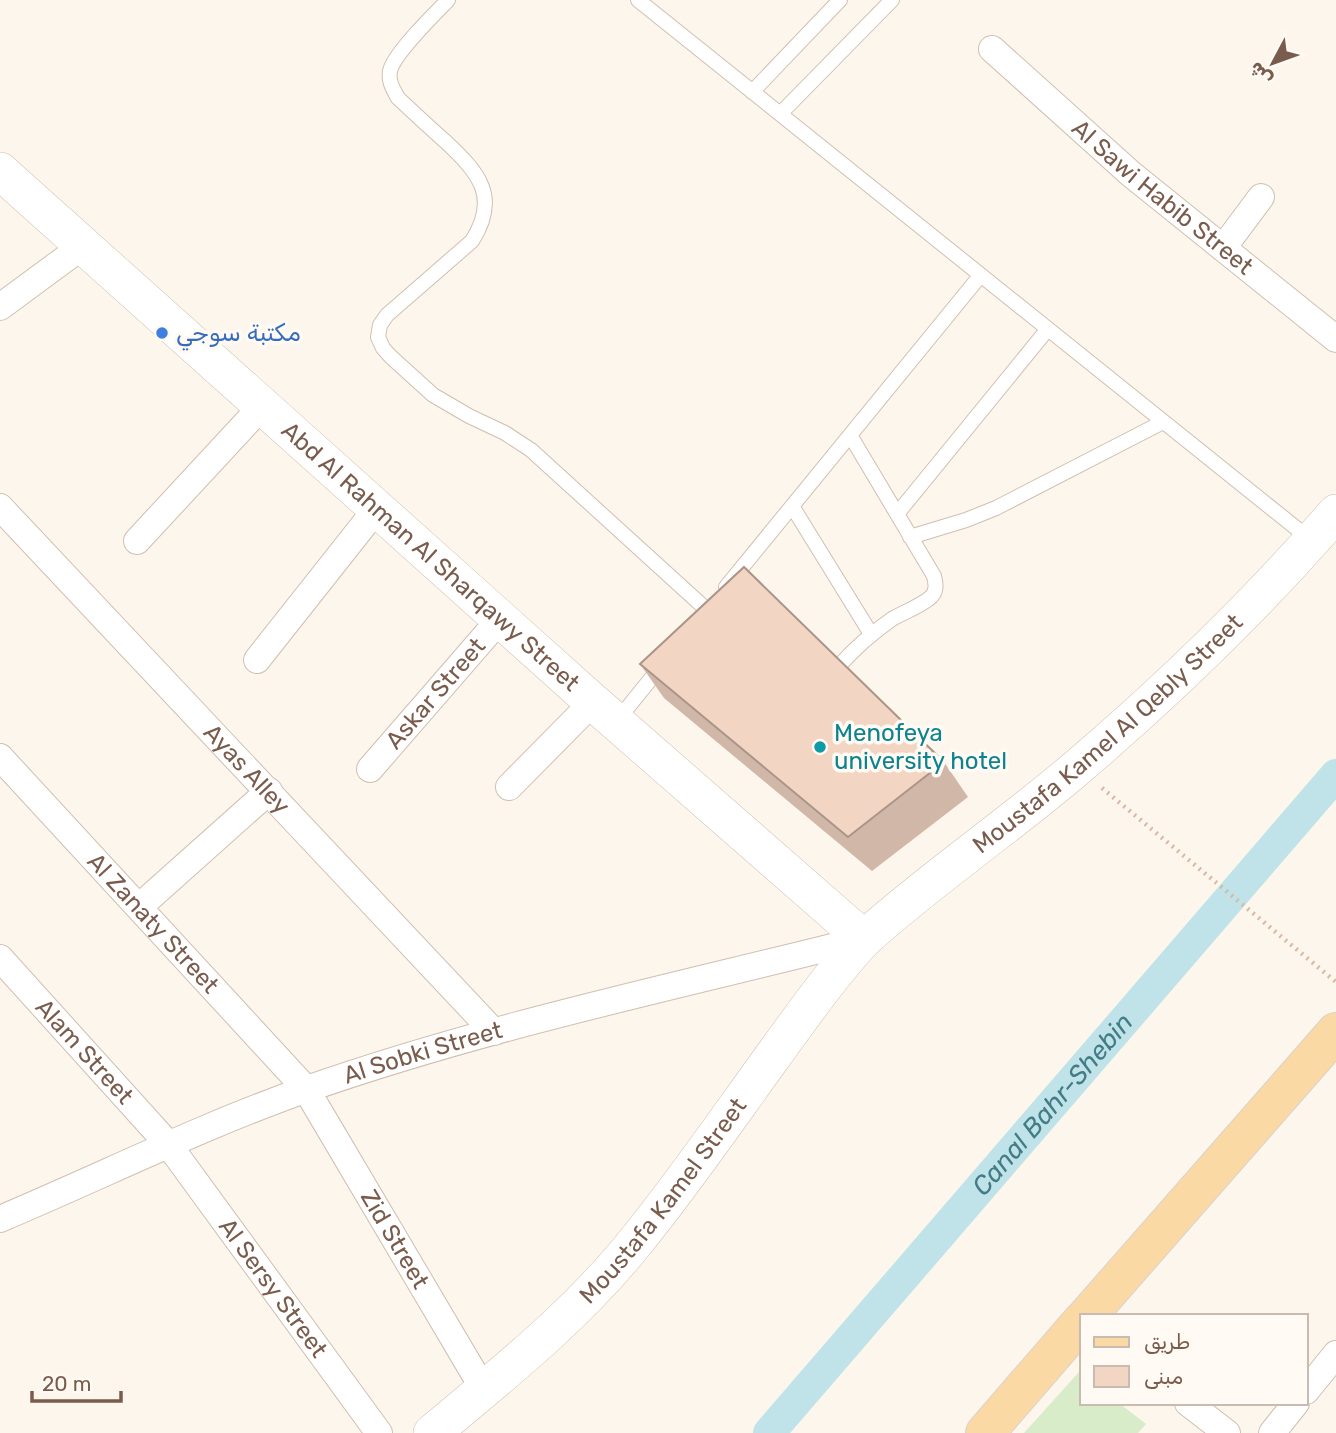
<svg xmlns="http://www.w3.org/2000/svg" width="1336" height="1433" viewBox="0 0 1336 1433" font-family="Rubik,'Noto Sans Arabic',sans-serif">
  <style>
    .green { fill: #d8ecc9 }
    .lines { fill: none; stroke-linecap: round; stroke-linejoin: round }
    .canal { stroke: #bfe3e8; stroke-width: 32 }
    .lane-casing { stroke: #d1beb0; stroke-width: 16 }
    .street-casing { stroke: #d1beb0; stroke-width: 28 }
    .secondary-casing { stroke: #d6c0b0; stroke-width: 38 }
    .primary-casing { stroke: #dad1cd; stroke-width: 40 }
    .path { stroke: #d9b8a5; stroke-width: 4.5; stroke-dasharray: 2 5; stroke-linecap: butt }
    .lane { stroke: #fff; stroke-width: 14 }
    .street { stroke: #fff; stroke-width: 26 }
    .secondary { stroke: #fff; stroke-width: 37 }
    .primary { stroke: #fbd9a5; stroke-width: 38 }
    .wall { fill: #d1b7a8 }
    .building { fill: #f3d5c3; stroke: #aa9588; stroke-width: 2 }
    .shop-dot { fill: #3f7fe0; stroke: #fffaf3; stroke-width: 2.5 }
    .culture-dot { fill: #0f9aa8; stroke: #fffaf3; stroke-width: 2.5 }
    .labels { text-anchor: middle; dominant-baseline: central; stroke-width: 7; stroke-linejoin: round; paint-order: stroke }
    .street-label { font-size: 24px; fill: #7a5c4d; stroke: #fffaf3 }
    .shop-label { font-size: 24px; fill: #366cbe; stroke: #fffaf3; text-anchor: start }
    .culture-label { font-size: 24px; fill: #0d838f; stroke: #fffaf3; text-anchor: start }
    .water-label { font-size: 26px; font-style: italic; fill: #437c86; stroke: #fffaf3 }
  </style>
  <rect width="100%" height="100%" fill="#fdf6ec"/>
  <path class="green" d="M1079 1372 1082 1374V1403H1119L1146 1424 1138 1433H1024Z"/>
  <g class="lines">
    <path class="canal" id="s1" d="M769 1433 1336 775"/>
    <g class="lane-casing">
      <path id="lane" d="M448 0C434 15 394 53 390 71 388 81 393 89 398 98 414 113 430 128 446 142 479 173 500 197 472 241L387 315 380 325 378 337 383 348 390 356 433 395 469 416 505 433 531 450 707 610
        M638 0 1311 540
        M752 92 840 0
        M780 114 892 0
        M792 506 871 634
        M897 514 1047 330
        M910 537 966 520 996 508 1163 422
        M726 587 980 276
        M838 667C854 649 872 633 892 619 904 612 921 606 931 597 937 591 936 584 934 576L850 435
        M616 722 662 665"/>
    </g>
    <g class="street-casing">
      <g id="street">
        <path id="s2" d="M992 49 1131 174 1336 339"/>
        <path d="M1223 248 1261 197"/>
        <path d="M0 307 84 245"/>
        <path id="s3" d="M0 507 494 1032"/>
        <path d="M137 541 263 405"/>
        <path d="M257 660 378 507"/>
        <path id="s4" d="M0 757 306 1089 484 1390"/>
        <path id="s5" d="M370 769 501 618"/>
        <path d="M509 787 593 702"/>
        <path d="M139 907 269 791"/>
        <path id="s6" d="M0 958 168 1144 379 1433"/>
        <path id="s7" d="M0 1219C102 1176 202 1126 307 1089 487 1026 678 986 864 939"/>
        <path d="M1306 1391 1336 1354"/>
        <path d="M1188 1403 1227 1433"/>
        <path d="M1272 1433 1296 1403"/>
      </g>
    </g>
    <g class="secondary-casing">
      <g id="secondary">
        <path id="s8" d="M0 171 593 702 864 939"/>
        <path id="s9" d="M432 1433C504 1373 578 1314 637 1240 685 1181 728 1118 773 1056 802 1016 830 976 864 939 932 878 1009 826 1079 766 1170 688 1257 604 1336 513"/>
      </g>
    </g>
    <g class="primary-casing">
      <path id="primary" d="M1087 1316 1336 1032
        M985 1433 1082 1321"/>
    </g>
    <path class="path" d="M1102 788 1336 982"/>
    <use href="#lane" class="lane"/>
    <use href="#street" class="street"/>
    <use href="#secondary" class="secondary"/>
    <use href="#primary" class="primary"/>
  </g>
  <path class="wall" d="M640 664 944 762 968 797 872 871 664 698Z"/>
  <path class="building" d="M744 567 944 762 848 837 640 664Z"/>
  <circle class="shop-dot" cx="162" cy="333" r="7"/>
  <circle class="culture-dot" cx="820" cy="747" r="7"/>
  <g class="labels">
    <g class="street-label">
      <text stroke="none"><textPath href="#s2" startOffset="226">Al Sawi Habib Street</textPath></text>
      <text stroke="none"><textPath href="#s8" startOffset="578">Abd Al Rahman Al Sharqawy Street</textPath></text>
      <text stroke="none"><textPath href="#s5" startOffset="100">Askar Street</textPath></text>
      <text stroke="none"><textPath href="#s9" startOffset="978">Moustafa Kamel Al Qebly Street</textPath></text>
      <text stroke="none"><textPath href="#s3" startOffset="360">Ayas Alley</textPath></text>
      <text stroke="none"><textPath href="#s4" startOffset="226">Al Zanaty Street</textPath></text>
      <text stroke="none"><textPath href="#s6" startOffset="126">Alam Street</textPath></text>
      <text stroke="none"><textPath href="#s7" startOffset="455">Al Sobki Street</textPath></text>
      <text stroke="none"><textPath href="#s9" startOffset="329">Moustafa Kamel Street</textPath></text>
      <text stroke="none"><textPath href="#s4" startOffset="626">Zid Street</textPath></text>
      <text stroke="none"><textPath href="#s6" startOffset="429">Al Sersy Street</textPath></text>
    </g>
    <g class="shop-label">
      <text x="176" y="333">مكتبة سوجي</text>
    </g>
    <g class="culture-label">
      <text x="834" y="733">Menofeya<tspan x="834" dy="28">university hotel</tspan></text>
    </g>
    <g class="water-label">
      <text stroke="none"><textPath href="#s1" startOffset="434">Canal Bahr-Shebin</textPath></text>
    </g>
  </g>
  <rect x="1080" y="1314" width="228" height="91" fill="#fffaf3" stroke="#cabbb1" stroke-width="2"/>
  <rect x="1094" y="1337" width="35" height="10" fill="#fbd9a5" stroke="#cabbb1" stroke-width="2"/>
  <text x="1144" y="1349" font-size="21" fill="#7a5c4d">طريق</text>
  <rect x="1094" y="1366" width="35" height="21" fill="#f3d5c3" stroke="#cabbb1" stroke-width="2"/>
  <text x="1144" y="1384" font-size="21" fill="#7a5c4d">مبنى</text>
  <g transform="translate(1273 63) rotate(229)" stroke="#fffaf3" stroke-width="5" paint-order="stroke">
  <path d="M0-5L12 26L0 18L-12 26Z" fill="#7a5c4d"/>
  <text y="-10" font-size="19" font-weight="bold" text-anchor="middle" fill="#7a5c4d">ش</text>
  </g>
  <path d="M32 1391v10h89v-10" fill="none" stroke="#7a5c4d" stroke-width="3.5"/>
  <text x="42" y="1391" font-size="21" fill="#7a5c4d" stroke="#fffaf3" stroke-width="5" paint-order="stroke">20 m</text>
</svg>
